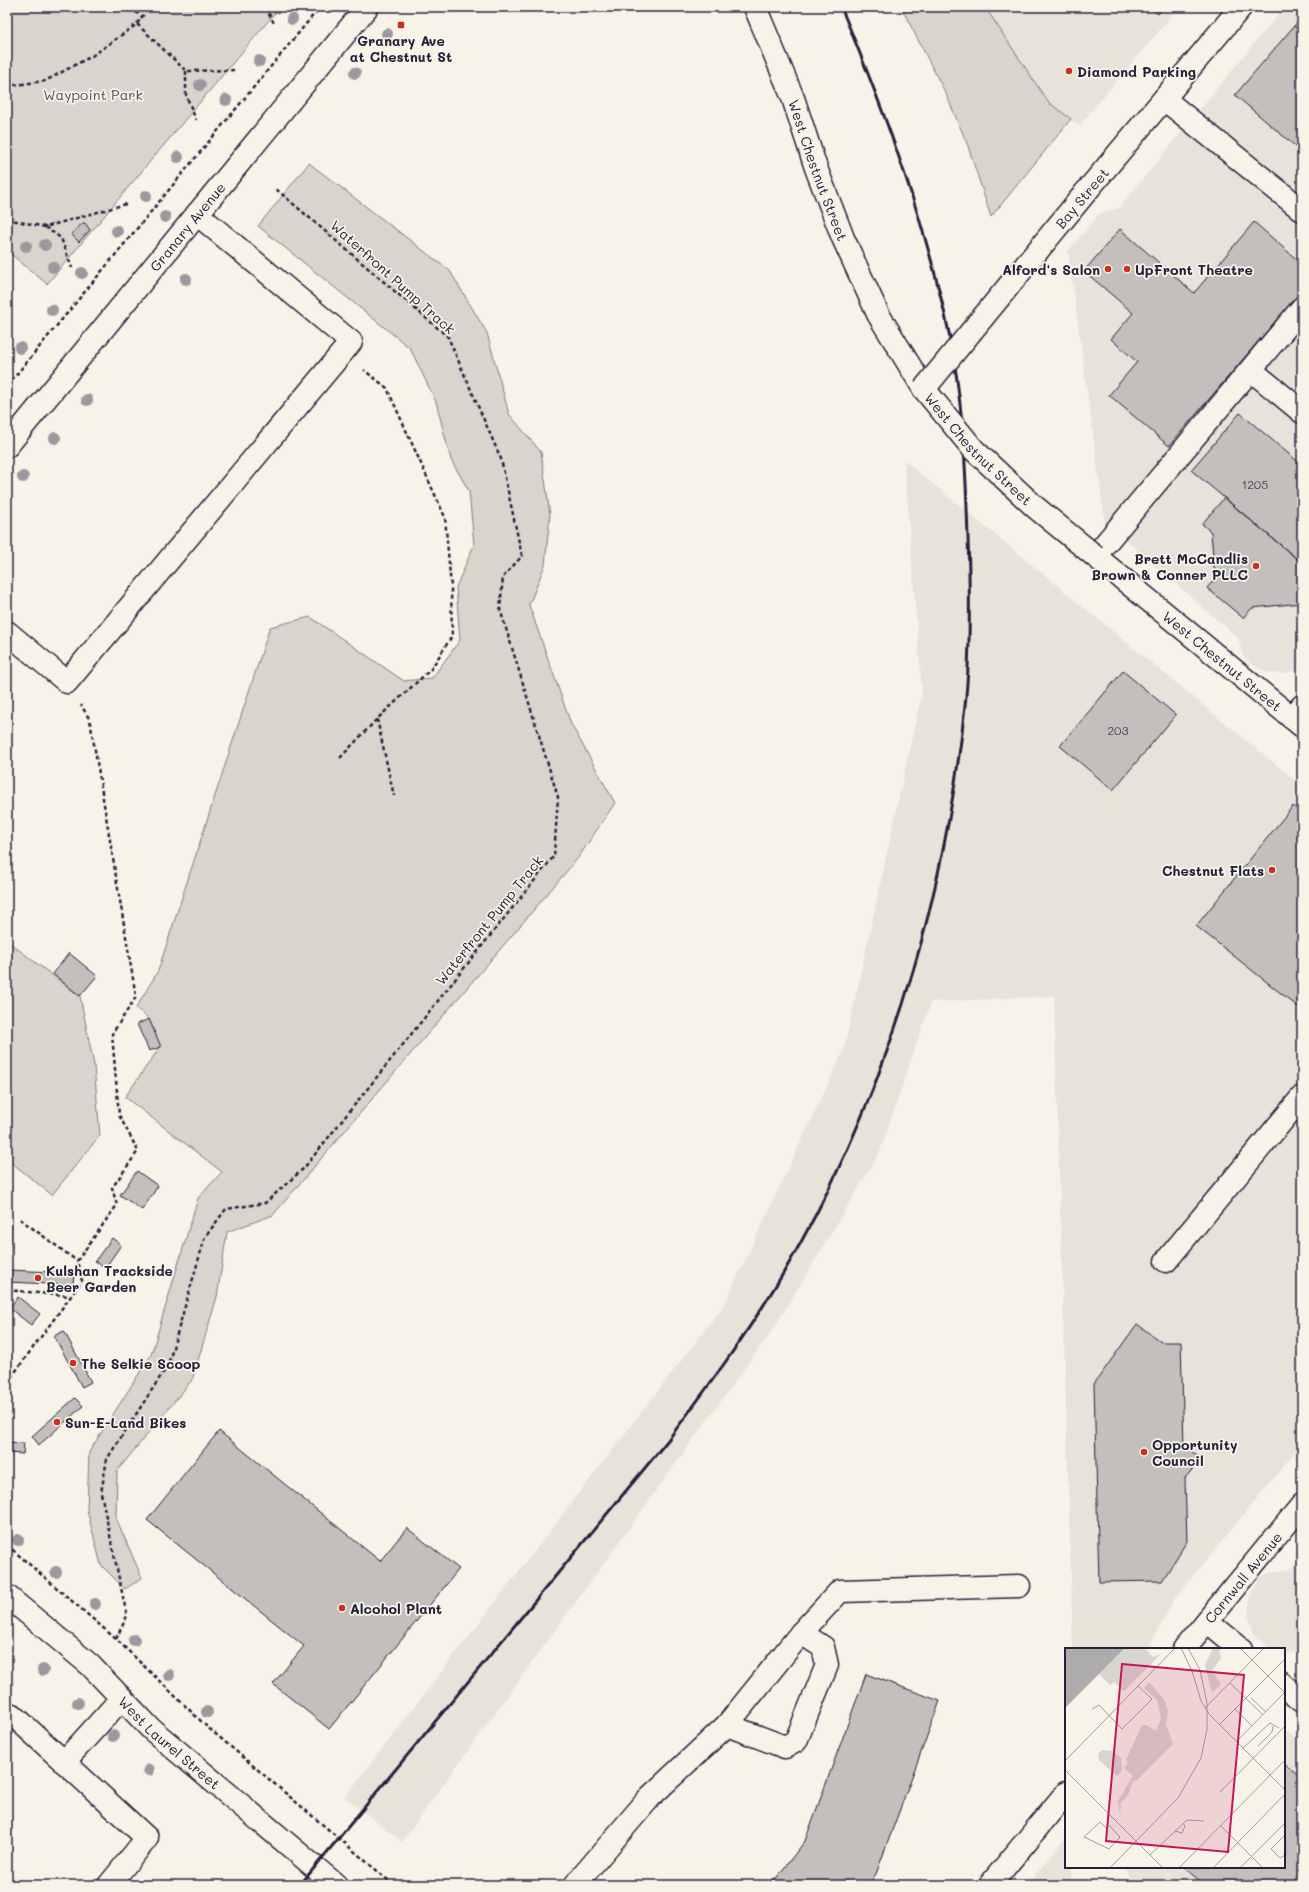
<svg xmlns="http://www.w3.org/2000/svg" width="1309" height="1892" viewBox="0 0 1309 1892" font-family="Mali,sans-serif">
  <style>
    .built { fill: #e7e3db }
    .green { fill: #d8d5cf; stroke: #7d7c85 }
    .building { fill: #c2bfbd; stroke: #22223b }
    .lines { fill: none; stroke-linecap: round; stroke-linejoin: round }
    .minor-casing { stroke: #22223b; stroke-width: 25 }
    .major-casing { stroke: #22223b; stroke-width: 25 }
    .path { stroke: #22223b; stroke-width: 2.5; stroke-dasharray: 4 3; stroke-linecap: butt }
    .minor { stroke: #f7f3e8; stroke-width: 22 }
    .major { stroke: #f7f3e8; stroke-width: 22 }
    .rail { stroke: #22223b; stroke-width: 3 }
    .minor-bridge-casing { stroke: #22223b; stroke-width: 25; stroke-linecap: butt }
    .major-bridge-casing { stroke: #22223b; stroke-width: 25; stroke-linecap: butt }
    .minor-bridge { stroke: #f7f3e8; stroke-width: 22 }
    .major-bridge { stroke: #f7f3e8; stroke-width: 22 }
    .tree { fill: #9b999d }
    .poi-dot { fill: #c8321e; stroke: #f7f3e8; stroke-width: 1.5 }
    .labels { text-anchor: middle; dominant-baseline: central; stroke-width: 3.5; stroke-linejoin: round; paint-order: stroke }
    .number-label { font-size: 12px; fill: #4a495c }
    .poi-label { font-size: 14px; font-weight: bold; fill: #22223b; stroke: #f7f3e8; text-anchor: start }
    .park-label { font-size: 14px; fill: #504f60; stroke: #f7f3e8 }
    .street-label { font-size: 14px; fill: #22223b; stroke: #f7f3e8 }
    .inset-road { fill: none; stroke: #a29fa3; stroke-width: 1 }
    .view { fill: #c2185b; fill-opacity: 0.15; stroke: #c2185b; stroke-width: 2 }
    .inset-edge { fill: none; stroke: #22223b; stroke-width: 2 }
  </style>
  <rect width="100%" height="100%" fill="#f7f3e8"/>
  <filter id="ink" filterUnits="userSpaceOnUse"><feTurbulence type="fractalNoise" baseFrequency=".025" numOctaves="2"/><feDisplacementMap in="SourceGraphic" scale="8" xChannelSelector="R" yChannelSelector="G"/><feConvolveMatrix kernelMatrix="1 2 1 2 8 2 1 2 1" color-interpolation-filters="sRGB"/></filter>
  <g filter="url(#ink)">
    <path class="built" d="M985 7H1179L1079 126 1048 102Z
      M1284 7H1302V668L1283 674 1265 672 1250 663 1243 656 1238 638 1105 522 1068 251 1100 213 1119 208Z
      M904 460 1302 786V1443L1174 1600 1148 1649H1073L1054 996 931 1002 879 1154 776 1325 402 1842 345 1797 724 1305 844 1050 922 692Z
      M1302 1555V1653L1297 1651 1284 1653V1649H1270L1254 1634 1248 1616 1250 1595 1260 1578 1268 1573 1291 1569Z
      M1284 1728 1302 1743V1871L1290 1885H1133L1125 1867H1284Z
      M1066 1837V1867H1072V1885H1027Z"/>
    <path class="green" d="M7 7H280L47 284 7 251Z
      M901 7H985L1048 102 1071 119 991 217 968 146 946 94Z
      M309 163 450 271 487 333 509 414 541 452 550 515 545 565 529 605 571 724 615 803 578 858 273 1215 227 1232 217 1297 192 1380 117 1471 116 1518 142 1578 125 1589 101 1565 87 1510 89 1452 151 1355 198 1198 222 1172 125 1097 160 1047 149 1019 136 1008 158 971 270 627 310 617 404 681 432 678 460 640 456 587 474 545 469 491 451 460 436 402 410 348 258 226Z
      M7 941 80 996 94 1065 100 1135 52 1195 7 1159Z"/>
    <path class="building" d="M1149 7H1164L1158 14Z
      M1302 17V33L1294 26Z
      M1294 26 1302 33V152L1235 95Z
      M1254 222 1302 264V290L1169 446 1109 395 1137 362 1111 339 1133 313 1084 271 1120 229 1194 293Z
      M83 223H85L90 230 79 242 71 234Z
      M1240 413 1302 465V563L1191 470Z
      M1224 498 1302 563V603L1252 608 1243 618 1207 588 1215 579 1211 532 1202 524Z
      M1123 671 1176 715 1113 790 1060 746Z
      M1293 806 1302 813V1010L1196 926Z
      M69 953 97 976 80 996 53 974Z
      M149 1019 161 1047 149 1051 137 1024Z
      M137 1171 158 1186 142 1210 120 1195Z
      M7 1225H11L9 1270 74 1273 73 1285 7 1282Z
      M112 1238 121 1245 105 1268 95 1261Z
      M18 1297 40 1314 31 1325 9 1308Z
      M1137 1324 1161 1342H1181L1184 1445 1201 1459 1185 1478 1187 1541 1162 1581 1099 1582 1094 1384Z
      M64 1331 91 1382 82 1387 54 1336Z
      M75 1398 83 1406 39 1445 32 1436Z
      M219 1431 380 1561 407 1528 459 1569 329 1729 273 1684 304 1646 147 1520Z
      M7 1442 24 1443 23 1454 7 1453Z
      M866 1674 940 1701 876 1874 868 1885H771L805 1841Z
      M1284 1763 1302 1778V1871L1290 1885H1205L1183 1867H1284Z"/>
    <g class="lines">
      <g class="minor-casing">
        <g id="minor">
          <path d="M1164 99 1302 210"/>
          <path d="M1085 193 1241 7"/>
          <path d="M1251 370 1302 412"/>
          <path id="s1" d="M7 446 367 7"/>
          <path d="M1095 556 1302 308"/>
          <path d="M7 632 67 682 351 342 197 214"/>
          <path d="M1292 718 1302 706"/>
          <path d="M1166 1261 1302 1097"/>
          <path id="s2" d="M7 1596 90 1665 151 1729 336 1885"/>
          <path d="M1207 1621 1241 1649"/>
          <path id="s3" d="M1184 1649 1302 1505"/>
          <path d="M1284 1685 1302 1700"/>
          <path d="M13 1715 147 1838 109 1885"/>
          <path d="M727 1725 785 1747 796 1741 827 1665 823 1647 801 1633"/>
          <path d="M64 1762 122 1698"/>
          <path d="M575 1885 651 1796 727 1725 801 1633 840 1591 1019 1586"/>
          <path d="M990 1885 1066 1793"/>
        </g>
      </g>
      <g class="major-casing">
        <g id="major">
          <path id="s4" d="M755 7 793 98 816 168 843 238 878 314 924 389"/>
          <path id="s5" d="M1095 556 1302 726"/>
        </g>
      </g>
      <path class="path" d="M130 7 142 17
        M265 7 275 25
        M137 24 186 71 237 70
        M186 71V95L196 120
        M7 86 45 81 92 56 137 24 149 7
        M7 219 45 227 126 204
        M45 227 61 238 72 268
        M7 386 320 7
        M377 719 394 796
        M340 758 377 719 431 669 452 636 451 587 445 517 387 388 364 370
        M20 1219 77 1261
        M7 1290 70 1296
        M7 1383 82 1281 77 1261 117 1205 112 1188 138 1151 119 1115 112 1034 136 997 90 720 81 705
        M7 1545 116 1639 205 1725 394 1885
        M116 1639 127 1616 101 1493 107 1459 168 1365 205 1237 226 1209 265 1203 304 1168 554 856 558 797 500 609 503 577 522 556 501 459 448 337 276 189"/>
      <use href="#minor" class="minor"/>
      <use href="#major" class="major"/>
      <path class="rail" d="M300 1885 668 1440C708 1387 747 1334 781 1277 884 1104 944 906 965 706 971 651 970 594 968 538 966 469 963 401 949 333 925 220 885 113 841 7"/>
      <g class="minor-bridge-casing">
        <path id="minor-bridge" d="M924 389 1085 193"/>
      </g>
      <g class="major-bridge-casing">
        <g id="major-bridge">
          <path id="s6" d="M924 389 974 450 1035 507 1095 556"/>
        </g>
      </g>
      <use href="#minor-bridge" class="minor-bridge"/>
      <use href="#major-bridge" class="major-bridge"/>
    </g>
    <g class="tree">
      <circle cx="292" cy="19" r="6"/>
      <circle cx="387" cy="34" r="6"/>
      <circle cx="259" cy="61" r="6"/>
      <circle cx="355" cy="73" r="6"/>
      <circle cx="200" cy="85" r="6"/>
      <circle cx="226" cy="100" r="6"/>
      <circle cx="178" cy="157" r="6"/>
      <circle cx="146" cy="196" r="6"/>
      <circle cx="165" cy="217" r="6"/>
      <circle cx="117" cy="231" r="6"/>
      <circle cx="45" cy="245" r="6"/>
      <circle cx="26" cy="246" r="6"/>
      <circle cx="53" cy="267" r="6"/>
      <circle cx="82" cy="273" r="6"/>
      <circle cx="186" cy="279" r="6"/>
      <circle cx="52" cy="310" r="6"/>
      <circle cx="20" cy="348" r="6"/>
      <circle cx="87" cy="400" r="6"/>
      <circle cx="55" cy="438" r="6"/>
      <circle cx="23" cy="477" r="6"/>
      <circle cx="18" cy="1540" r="6"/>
      <circle cx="56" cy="1572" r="6"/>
      <circle cx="95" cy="1604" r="6"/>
      <circle cx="134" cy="1640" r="6"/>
      <circle cx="43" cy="1670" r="6"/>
      <circle cx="169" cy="1675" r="6"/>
      <circle cx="78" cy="1703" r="6"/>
      <circle cx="207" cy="1712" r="6"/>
      <circle cx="113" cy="1736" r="6"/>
      <circle cx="149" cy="1770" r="6"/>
    </g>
  </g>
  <g class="poi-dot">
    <rect x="397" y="21" width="8" height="8" rx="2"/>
    <circle cx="1069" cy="71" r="4"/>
    <circle cx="1108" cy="269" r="4"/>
    <circle cx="1127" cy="269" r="4"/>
    <circle cx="1256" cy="566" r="4"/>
    <circle cx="1272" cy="870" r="4"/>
    <circle cx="38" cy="1278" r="4"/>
    <circle cx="73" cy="1363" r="4"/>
    <circle cx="57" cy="1422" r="4"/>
    <circle cx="1144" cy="1452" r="4"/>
    <circle cx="342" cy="1608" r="4"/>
  </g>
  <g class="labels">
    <g class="number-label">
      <text x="1255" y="484">1205</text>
      <text x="1118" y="730">203</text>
    </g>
    <g class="poi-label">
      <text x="401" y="40" text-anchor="middle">Granary Ave<tspan x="401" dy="16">at Chestnut St</tspan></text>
      <text x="1077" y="71">Diamond Parking</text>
      <text x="1100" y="269" text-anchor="end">Alford's Salon</text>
      <text x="1135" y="269">UpFront Theatre</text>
      <text x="1248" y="558" text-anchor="end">Brett McCandlis<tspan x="1248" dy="16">Brown &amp; Conner PLLC</tspan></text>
      <text x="1264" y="870" text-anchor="end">Chestnut Flats</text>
      <text x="46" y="1270">Kulshan Trackside<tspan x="46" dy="16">Beer Garden</tspan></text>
      <text x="81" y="1363">The Selkie Scoop</text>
      <text x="65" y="1422">Sun-E-Land Bikes</text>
      <text x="1152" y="1444">Opportunity<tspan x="1152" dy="16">Council</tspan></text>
      <text x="350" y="1608">Alcohol Plant</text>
    </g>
    <g class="park-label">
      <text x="93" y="94">Waypoint Park</text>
    </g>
    <g class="street-label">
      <text stroke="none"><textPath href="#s4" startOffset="175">West Chestnut Street</textPath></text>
      <text transform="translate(1082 198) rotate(-50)">Bay Street</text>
      <text stroke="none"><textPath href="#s1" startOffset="284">Granary Avenue</textPath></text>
      <text transform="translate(393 277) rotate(42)">Waterfront Pump Track</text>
      <text stroke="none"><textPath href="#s6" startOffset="81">West Chestnut Street</textPath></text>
      <text stroke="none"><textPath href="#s5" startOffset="165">West Chestnut Street</textPath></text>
      <text transform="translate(489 920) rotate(-51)">Waterfront Pump Track</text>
      <text stroke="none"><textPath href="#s3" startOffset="93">Cornwall Avenue</textPath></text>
      <text stroke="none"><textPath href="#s2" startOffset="219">West Laurel Street</textPath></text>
    </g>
  </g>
  <g transform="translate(1065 1648)">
    <rect width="220" height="220" fill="#f7f3e8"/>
    <path d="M60 0H80L88 9 96 6 59 43 49 34 45 37 34 26ZM148 0H157L154 4 156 10 147 23 156 36 147 45 140 17ZM84 34 99 51 103 63 101 77 108 96 72 132 68 133 63 147 56 155 55 166 53 153 68 128 59 120 63 115 61 112 77 77H81L91 83 96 71 92 52 79 40ZM37 102 48 103 56 110 57 123 52 128 34 112 33 106Z" fill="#d8d5cf"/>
    <path d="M0 0H60L0 60Z" fill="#aeabad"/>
    <path class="inset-road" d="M116 0 127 23 136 53 144 66 220 142M175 0 220 45M165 35 198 67M186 50 201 64M140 60 199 0M27 61 34 57 57 81 87 51 73 38M170 61 187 78M154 77 220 11M171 94 220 44M193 98 207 84 208 78M178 100 205 75 214 80M0 113 110 0M0 122 98 220M155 144 220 78M156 178 198 220M41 180 35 174 19 189 44 201 55 189 44 177M110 183 117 185 120 178 118 175M220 187 206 201 215 210 220 207M85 207 122 172 139 173M45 220 113 150 136 110 142 81V55L135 22 123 0M114 220 220 112M148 220 220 146M175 220 220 175"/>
    <path class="view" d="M57 16 179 27 163 204 41 193Z"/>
    <rect width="220" height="220" class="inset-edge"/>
  </g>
  <rect width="1309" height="1892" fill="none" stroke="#f7f3e8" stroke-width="24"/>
  <rect x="12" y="12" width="1285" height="1868" fill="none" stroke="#22223b" stroke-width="1.5" filter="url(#ink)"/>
</svg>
